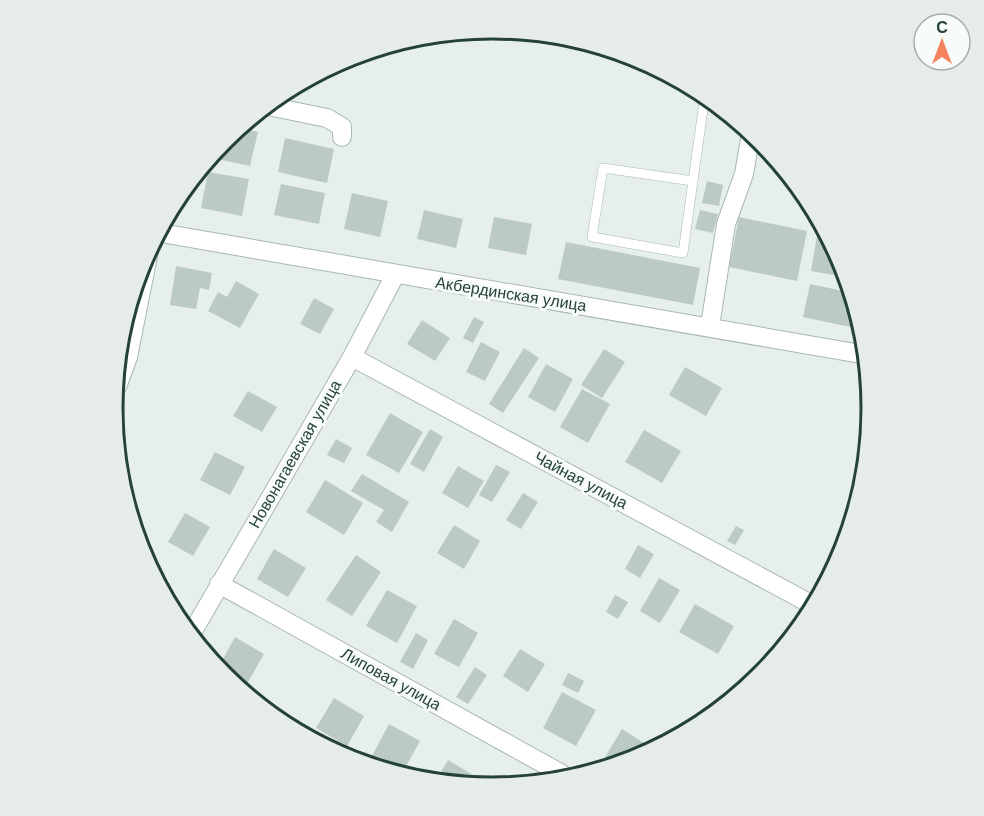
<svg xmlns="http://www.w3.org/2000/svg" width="984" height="816" viewBox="0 0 984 816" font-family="'DM Sans',sans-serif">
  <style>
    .building { fill: #bbcac4 }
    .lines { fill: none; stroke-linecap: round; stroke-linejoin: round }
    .lane-casing { stroke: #a8b8b2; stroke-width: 10 }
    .street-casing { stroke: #a8b8b2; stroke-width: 20 }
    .lane { stroke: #fff; stroke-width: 9 }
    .street { stroke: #fff; stroke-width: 18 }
    .labels { text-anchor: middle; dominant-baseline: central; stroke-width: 6; stroke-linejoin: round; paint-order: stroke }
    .street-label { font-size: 16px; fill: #24423a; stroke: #f7fbf9 }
    .rim { fill: none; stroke: #24423a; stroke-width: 3 }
  </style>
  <rect width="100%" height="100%" fill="#e6efeb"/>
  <path class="building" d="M241 128 258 132 250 166 212 158 224 139Z
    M285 138 334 149 327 183 278 172Z
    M208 172 249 179 242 216 201 208Z
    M707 181 723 185 719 206 702 203Z
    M281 184 325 193 319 224 274 215Z
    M352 193 388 201 380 237 344 229Z
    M424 210 463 219 456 248 417 239Z
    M700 210 718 214 713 233 695 229Z
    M494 217 532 224 526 255 488 248Z
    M739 217 807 231 797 281 729 267Z
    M817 236 826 238 843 263 845 277 811 271Z
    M566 242 700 268 693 305 558 279Z
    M176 266 212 273 209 290 200 288 196 309 170 305Z
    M236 281 259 294 240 328 208 311 218 292 227 297Z
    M810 284 848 292 855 328 803 317Z
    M314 298 334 309 320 334 300 324Z
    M474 317 484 322 473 343 463 338Z
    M422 320 450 338 435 361 407 344Z
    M481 342 500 352 485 381 466 372Z
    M524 348 539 358 503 413 489 404Z
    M604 349 625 362 602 398 581 385Z
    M546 364 573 379 555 412 528 397Z
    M685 367 722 388 706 416 669 395Z
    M582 389 610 404 588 443 560 427Z
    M248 391 277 407 262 432 233 416Z
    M390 413 423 432 399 473 366 455Z
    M430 429 443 437 424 472 410 464Z
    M644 430 681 451 662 483 625 462Z
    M336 439 352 448 344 463 327 455Z
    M215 452 245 467 230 495 200 480Z
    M496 465 510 472 492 502 479 495Z
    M458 466 484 481 468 508 442 493Z
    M362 474 409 502 392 532 376 522 384 510 351 491Z
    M325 480 363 503 344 535 306 512Z
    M523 493 538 502 521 529 506 520Z
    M185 513 210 527 193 556 168 542Z
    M454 525 480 541 464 569 437 553Z
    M736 526 744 530 735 545 727 541Z
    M638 545 654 554 640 578 625 569Z
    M274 549 306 568 288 597 257 579Z
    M356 555 381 572 352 616 326 600Z
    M659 578 680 590 660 623 640 611Z
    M387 590 417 606 397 643 366 626Z
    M615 595 628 602 618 619 606 612Z
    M695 604 734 626 718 654 679 632Z
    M454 619 478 633 459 667 434 654Z
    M416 633 428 640 413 669 400 662Z
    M235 637 264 654 244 689 223 676 218 668Z
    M520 649 545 664 528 692 503 676Z
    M475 667 487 675 468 704 456 697Z
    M568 673 584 681 578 693 562 685Z
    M562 692 596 710 576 746 543 728Z
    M334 698 364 716 347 746 316 728Z
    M389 724 420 741 404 770 394 768 372 756Z
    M622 729 650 747 637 759 603 765 601 764Z
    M448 760 483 781 480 785 438 777Z"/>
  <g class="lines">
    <g class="lane-casing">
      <path id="lane" d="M693 181 603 168 592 237 683 253 704 102"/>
    </g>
    <g class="street-casing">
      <path id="street" d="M273 107 327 118 342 127V137
        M161 233 861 354
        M710 326 726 224 744 174 751 134
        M352 357 809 603
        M117 387 128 357 149 251
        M219 584 562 774
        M193 631 352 357 395 275"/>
    </g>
    <use href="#lane" class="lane"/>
    <use href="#street" class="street"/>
  </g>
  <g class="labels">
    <g class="street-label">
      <text transform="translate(511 294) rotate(9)">Акбердинская улица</text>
      <text transform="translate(295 454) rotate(-60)">Новонагаевская улица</text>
      <text transform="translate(581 480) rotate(28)">Чайная улица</text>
      <text transform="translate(391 679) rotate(29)">Липовая улица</text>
    </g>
  </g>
  <path d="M0 0H984V816H0ZM123 408a369 369 0 1 1 738 0a369 369 0 1 1-738 0Z" fill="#e6ecea" fill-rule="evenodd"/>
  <path class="rim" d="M123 408a369 369 0 1 1 738 0a369 369 0 1 1-738 0Z"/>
  <g transform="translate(942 42)"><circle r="28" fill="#f7fbf9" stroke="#a3b1ad" stroke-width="1.5"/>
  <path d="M0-4.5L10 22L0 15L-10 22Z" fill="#f4845f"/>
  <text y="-9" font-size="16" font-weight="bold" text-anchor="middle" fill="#24423a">С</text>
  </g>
</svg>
